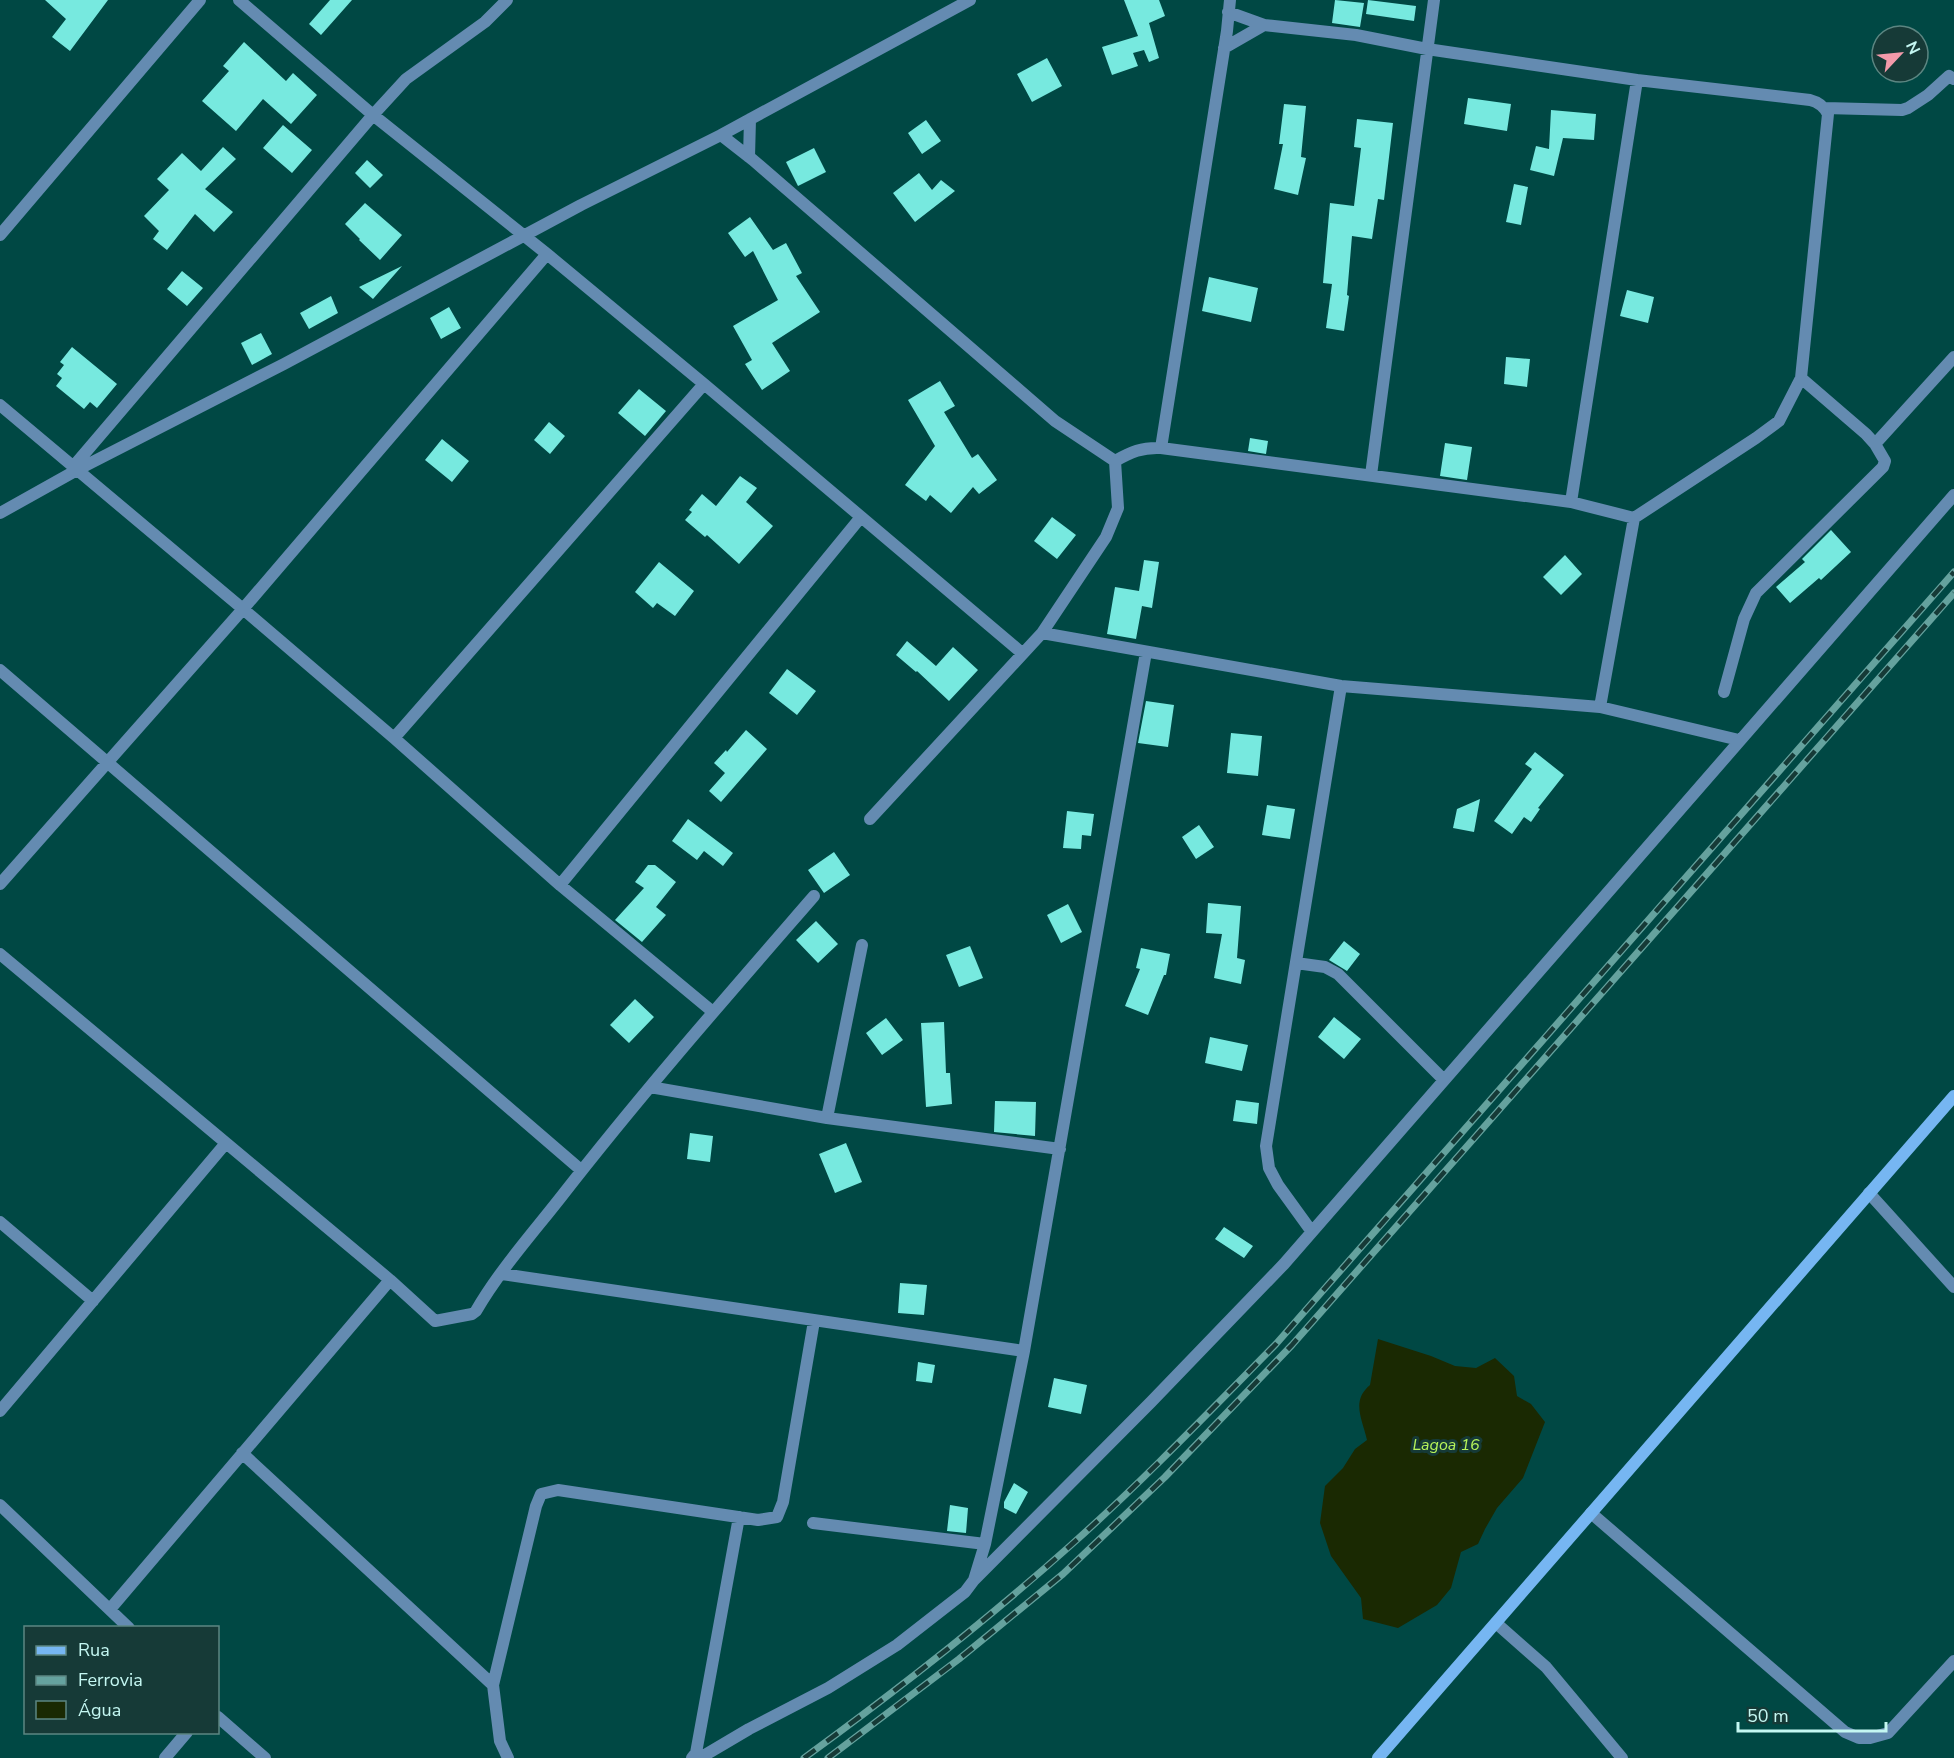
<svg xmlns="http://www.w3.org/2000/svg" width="1954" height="1758" viewBox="0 0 1954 1758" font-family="'Nunito Sans',sans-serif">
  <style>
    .water { fill: #1a2902 }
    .building { fill: #77e9df }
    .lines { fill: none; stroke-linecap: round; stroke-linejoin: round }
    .street { stroke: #648bb1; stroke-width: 12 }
    .secondary { stroke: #76b6f2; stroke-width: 12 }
    .rail-casing { stroke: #65a29e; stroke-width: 7 }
    .rail { stroke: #163a37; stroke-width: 4.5; stroke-dasharray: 14; stroke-linecap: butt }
    .labels { text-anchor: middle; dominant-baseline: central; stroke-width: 6; stroke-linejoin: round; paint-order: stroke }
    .water-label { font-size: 16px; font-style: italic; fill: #b7f45a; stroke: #163a37 }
  </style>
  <rect width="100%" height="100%" fill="#004844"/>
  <path class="water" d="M1378 1339 1431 1356 1455 1366 1476 1368 1495 1358 1514 1376 1517 1396 1531 1404 1545 1422 1523 1478 1497 1508 1485 1529 1478 1544 1461 1552 1451 1588 1437 1605 1398 1628 1363 1619 1361 1598 1331 1556 1320 1523 1325 1486 1343 1468 1355 1449 1367 1440C1362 1418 1351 1401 1370 1385Z"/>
  <path class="building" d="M45 0H108L70 51 52 37 66 19Z
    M330 0H352L321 35 309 24Z
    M1124 0H1159L1165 16 1149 23 1159 58 1149 62 1144 50 1133 53 1138 66 1112 75 1102 47 1138 36Z
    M1335 0 1364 3 1360 27 1332 23Z
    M1368 0 1416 6 1414 21 1366 14Z
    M244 42 286 81 293 73 317 95 291 124 263 99 236 131 202 101 229 71 223 66Z
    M1047 58 1062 86 1032 102 1017 74Z
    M1468 98 1511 104 1507 131 1464 124Z
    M1284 104 1306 106 1301 157 1306 158 1298 195 1274 189 1283 144H1279Z
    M1551 110 1596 114 1594 140 1563 138 1554 176 1530 170 1536 146 1549 149Z
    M1357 119 1393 123 1384 200 1378 199 1372 239 1352 236 1347 295 1349 296 1344 331 1326 328 1332 284 1323 283 1330 203 1354 206 1361 148 1354 147Z
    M926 120 941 141 922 154 908 133Z
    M283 125 312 150 292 173 263 148Z
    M223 147 236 159 205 189 233 212 214 232 195 214 167 250 153 239 159 231 144 216 169 190 157 179 182 153 201 171Z
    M814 148 826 172 798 186 786 162Z
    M367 160 383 175 370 188 355 173Z
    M919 173 932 190 941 180 955 191 915 222 893 193Z
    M1514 184 1528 187 1521 225 1506 222Z
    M365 203 402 235 380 260 359 240 360 239 345 224Z
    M750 217 773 250 786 243 802 273 796 276 820 312 772 343 790 371 762 390 745 364 752 360 733 326 778 300 753 251 745 257 728 233Z
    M402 266 373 299 359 287Z
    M182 271 203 288 187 306 167 289Z
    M1209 277 1258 288 1251 322 1202 311Z
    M1627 290 1654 297 1648 323 1620 316Z
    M331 296 338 313 309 329 300 313Z
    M449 307 461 328 441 339 430 318Z
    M261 333 272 354 252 365 241 343Z
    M72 347 117 384 97 408 90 402 84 409 56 386 62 378 57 374 64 365 60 362Z
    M1506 357 1530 359 1527 387 1504 384Z
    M940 381 955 406 944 412 972 458 978 454 997 480 979 494 973 487 951 513 930 495 926 501 905 485 935 446 908 400Z
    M639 389 666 411 645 436 618 413Z
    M549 422 565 436 550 454 534 440Z
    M1250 438 1268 441 1266 454 1248 451Z
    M442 439 469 461 452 482 425 460Z
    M1445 443 1472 447 1467 480 1440 476Z
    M740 476 757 488 746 502 773 526 739 564 707 535 705 537 685 520 692 512 689 510 702 494 716 506Z
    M1052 517 1076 535 1057 559 1034 541Z
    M1831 530 1851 552 1821 580 1819 578 1790 603 1776 587 1805 562 1802 559Z
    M1565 555 1582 574 1561 595 1543 577Z
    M1144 560 1159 562 1152 608 1142 606 1136 639 1107 634 1115 587 1139 591Z
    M659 562 694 591 675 616 657 603 653 608 635 592Z
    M907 641 936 666 953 647 978 670 949 701 917 671 916 672 896 655Z
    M787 669 816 691 797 715 769 693Z
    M1146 701 1174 705 1168 747 1138 743Z
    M746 730 767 749 721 802 709 791 725 773 714 763 726 750 727 752Z
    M1231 733 1262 736 1258 776 1227 773Z
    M1535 752 1564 775 1538 808 1540 809 1531 822 1524 817 1512 834 1494 821 1532 769 1525 764Z
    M1480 799 1474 832 1453 828 1457 809Z
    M1267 805 1295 809 1290 839 1262 835Z
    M1067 811 1094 814 1091 836 1082 835 1081 849 1063 848Z
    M688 819 733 853 723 866 704 851 697 860 672 841Z
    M1199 825 1214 847 1196 859 1182 837Z
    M834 852 850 875 824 893 808 870Z
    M648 865H655L676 882 656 907 666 915 642 942 615 920 644 888 635 882Z
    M1208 903 1241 906 1237 958 1245 960 1241 984 1214 978 1222 934 1206 933Z
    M1068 904 1082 932 1061 943 1047 915Z
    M816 921 838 944 818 963 796 940Z
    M1344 941 1360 954 1347 971 1329 960Z
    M970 946 983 978 959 987 946 955Z
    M1141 948 1170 954 1166 975H1164L1148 1015 1125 1006 1140 969 1136 968Z
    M635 999 654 1017 629 1043 610 1025Z
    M1334 1017 1361 1039 1344 1059 1318 1037Z
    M886 1018 903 1040 882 1055 866 1033Z
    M944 1022 946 1073H950L952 1104 926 1107 921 1023Z
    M1210 1037 1248 1045 1242 1071 1205 1063Z
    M1236 1100 1259 1103 1257 1124 1233 1121Z
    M995 1101 1036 1102 1035 1136 994 1132Z
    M690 1133 713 1136 710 1162 687 1159Z
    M846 1143 862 1182 835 1193 819 1154Z
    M1224 1227 1253 1246 1244 1258 1215 1239Z
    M900 1283 927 1285 924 1315 898 1313Z
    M918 1362 935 1365 932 1383 916 1381Z
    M1054 1378 1087 1385 1081 1414 1048 1407Z
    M1014 1483 1028 1492 1016 1514 1004 1508V1502Z
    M950 1505 968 1508 966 1533 947 1531Z"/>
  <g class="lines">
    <path class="street" d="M239 0 373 115 547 254 704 384 1022 653
      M1228 12 1264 25 1356 35 1427 49 1637 80 1810 100C1818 102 1824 106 1828 114L1801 378 1779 421 1756 438 1634 518 1600 707
      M1224 48 1264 25
      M1825 108 1902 110 1908 108 1928 95 1949 76 1954 79
      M721 135 753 160 1055 421 1115 461
      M749 157 750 119
      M0 235 200 0
      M0 405 243 609 394 738 560 885 713 1012
      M1875 444 1954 357
      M1161 448 1571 502 1634 518
      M1115 461C1131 452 1142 447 1161 448L1227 31 1230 0
      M73 467 373 115 406 79 485 22 507 0
      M1371 475 1434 0
      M1571 502 1637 80
      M0 513 77 470 284 364 581 205 721 135 970 0
      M1042 633 1341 686 1600 707 1739 740
      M0 670 581 1170
      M1724 692 1744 619 1756 593 1883 467 1885 461 1875 444 1866 434 1801 378
      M394 738 704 384
      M870 819 1042 633 1106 537 1118 508 1115 461
      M0 884 243 609 547 254
      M560 885 861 517
      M0 954 390 1280 435 1321 472 1314 476 1311C499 1271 532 1234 561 1197 641 1094 728 995 814 896
      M1296 963 1325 967 1338 974 1444 1080
      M650 1087 827 1118 1060 1149
      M827 1118 862 945
      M1869 1193 1954 1287
      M0 1222 93 1301
      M1312 1232 1278 1185 1269 1168 1266 1146 1341 686
      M502 1274 1024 1351
      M0 1411 226 1143
      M242 1453 493 1685 500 1741 508 1758
      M0 1505 129 1628
      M1591 1513 1845 1732 1859 1738H1870L1888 1733 1954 1661
      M813 1523 985 1544
      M974 1580 1151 1402 1284 1264 1954 495
      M111 1608 390 1280
      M1496 1623 1546 1667 1622 1758
      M493 1685 536 1506 541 1494 558 1490 758 1520 777 1517 783 1502 814 1321
      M218 1717 265 1758
      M165 1758 187 1732
      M692 1758 696 1753 739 1517
      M700 1758 749 1729 828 1688 897 1645 965 1592 974 1580 985 1544 1024 1351 1146 652"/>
    <path class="secondary" d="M1378 1758 1954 1096"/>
    <g class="rail-casing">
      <path id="rail" d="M804 1758C896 1691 986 1621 1071 1545 1142 1482 1209 1412 1276 1344L1954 572
        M828 1758 959 1659 1063 1574 1165 1477 1292 1345 1954 593"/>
    </g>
    <use href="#rail" class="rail"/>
  </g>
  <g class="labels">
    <g class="water-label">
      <text x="1446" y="1445">Lagoa 16</text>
    </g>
  </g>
  <rect x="24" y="1626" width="195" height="108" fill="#163a37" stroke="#5c8682" stroke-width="1.5"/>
  <rect x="36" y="1646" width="30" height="9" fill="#76b6f2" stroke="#5c8682" stroke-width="1.5"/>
  <text x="78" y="1656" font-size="18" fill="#c4f7f2">Rua</text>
  <rect x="36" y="1676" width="30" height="9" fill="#65a29e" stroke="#5c8682" stroke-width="1.5"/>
  <text x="78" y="1686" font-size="18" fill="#c4f7f2">Ferrovia</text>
  <rect x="36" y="1701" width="30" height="18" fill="#1a2902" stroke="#5c8682" stroke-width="1.5"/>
  <text x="78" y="1716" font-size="18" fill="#c4f7f2">Água</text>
  <g transform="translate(1900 54) rotate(64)"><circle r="28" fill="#163a37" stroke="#5c8682" stroke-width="1.5"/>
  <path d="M0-4.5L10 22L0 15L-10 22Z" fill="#f39aaa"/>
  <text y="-9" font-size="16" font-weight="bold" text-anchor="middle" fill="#c4f7f2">N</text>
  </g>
  <path d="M1738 1722v9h148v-9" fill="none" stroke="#c4f7f2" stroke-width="3"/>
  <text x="1747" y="1722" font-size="18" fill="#c4f7f2" stroke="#163a37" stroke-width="4.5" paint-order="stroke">50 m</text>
</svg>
